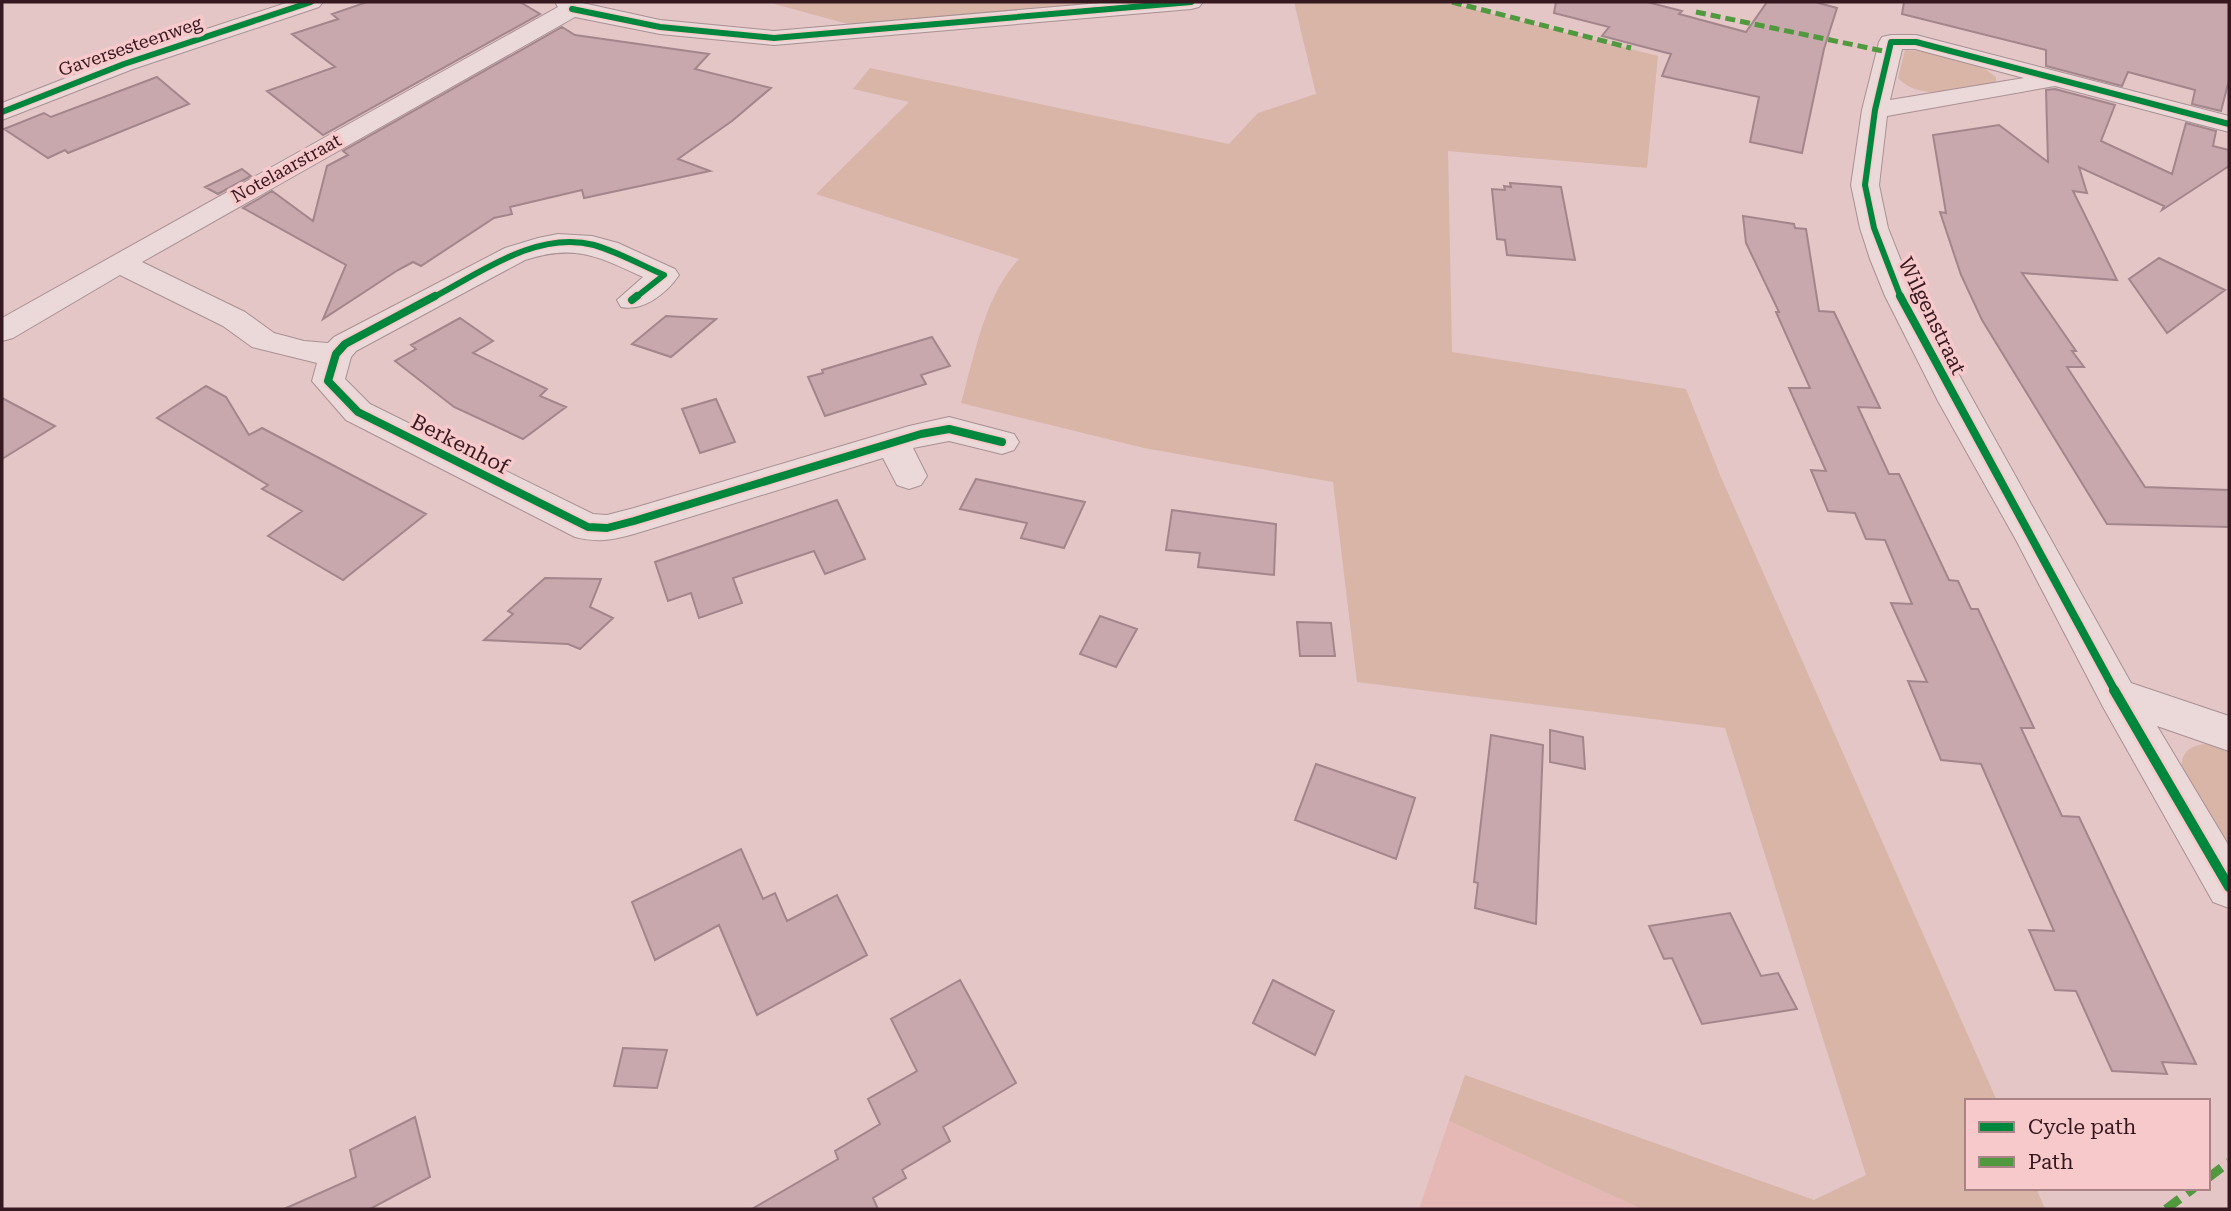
<svg xmlns="http://www.w3.org/2000/svg" width="2231" height="1211" viewBox="0 0 2231 1211" font-family="'Roboto Serif',serif">
  <style>
    .farmland { fill: #e6b8b5 }
    .green { fill: #d8b5a7 }
    .building { fill: #c8a7ad; stroke: #a3868c; stroke-width: 2 }
    .lines { fill: none; stroke-linecap: round; stroke-linejoin: round }
    .minor-casing { stroke: #a89093; stroke-width: 2 }
    .minor { fill: #ebd8d9; fill-rule: evenodd }
    .quiet-far1 { stroke: #51993f; stroke-width: 5; stroke-dasharray: 10 5; stroke-linecap: butt }
    .quiet { stroke: #51993f; stroke-width: 9; stroke-dasharray: 17 9; stroke-linecap: butt }
    .cycleway-far2-casing { stroke: #f8c9ca; stroke-width: 9 }
    .cycleway-far1-casing { stroke: #f8c9ca; stroke-width: 12 }
    .cycleway-casing { stroke: #f8c9ca; stroke-width: 15 }
    .cycleway-far2 { stroke: #00873e; stroke-width: 6 }
    .cycleway-far1 { stroke: #00873e; stroke-width: 8 }
    .cycleway { stroke: #00873e; stroke-width: 10 }
    .labels { text-anchor: middle; dominant-baseline: central; stroke-width: 7; stroke-linejoin: round; paint-order: stroke }
    .far-street-label { font-size: 18px; fill: #361920; stroke: #f8c9ca }
    .street-label { font-size: 21px; fill: #361920; stroke: #f8c9ca }
  </style>
  <rect width="100%" height="100%" fill="#e4c6c7"/>
  <path class="farmland" d="M1449 1121 1642 1209H1419Z"/>
  <path class="green" d="M767 2H1147L859 27Z
    M1294 2H1445L1658 56 1647 168 1448 151 1452 352 1686 389 1720 475 1997 1101H1967V1188H2036L2045 1209H1642L1449 1121 1465 1075 1814 1200 1866 1175 1725 728 1357 682 1333 482 1144 448 961 403C975 354 984 297 1019 259L816 194 909 102 853 89 870 68 1229 144 1258 113 1316 94Z
    M1905 50C1930 51 1978 60 1996 77V85C1967 89 1921 103 1898 78Z
    M2205 744 2229 747V857L2182 771C2180 754 2188 746 2205 744Z"/>
  <path class="building" d="M367 2H520L540 14 323 135 267 91 335 67 292 34 338 19 332 14Z
    M1556 2H1647L1682 11 1679 14 1746 32 1767 2H1815L1837 8 1824 49 1802 153 1750 142 1759 97 1662 76 1671 54 1602 36 1609 27 1554 13Z
    M1904 2H2229V80L2221 111 2192 104 2195 90 2128 72 2122 86 2046 66V50L1902 14Z
    M562 27 575 35 709 54 695 69 771 88 732 121 678 159 710 171 584 198 582 190 510 207 512 214 494 218 421 266 413 262 398 270 323 319 346 265 243 208 272 191 313 221 327 166 348 155 343 151Z
    M157 77 189 104 68 153 65 150 48 158 4 129 44 113 51 117Z
    M2055 89 2115 105 2101 141 2172 174 2186 123 2216 131 2213 146 2229 150V166L2162 210 2164 206 2079 167 2087 193 2073 191 2117 280 2022 273 2076 351H2072L2084 367H2067L2145 487 2229 490V527L2107 524 1982 320 1961 275 1940 212 1946 213 1933 135 1999 125 2048 162 2046 90Z
    M242 169 251 176 218 194 205 187Z
    M1510 183 1561 187 1575 260 1507 255 1505 240 1497 239 1492 189 1505 190 1504 186 1511 187Z
    M1743 216 1794 224 1795 228 1806 229 1819 311 1834 312 1880 408 1858 407 1889 474H1899L1949 580 1958 581 1971 609H1978L2034 728H2021L2062 816 2079 817 2196 1064 2162 1062 2167 1074 2112 1071 2076 991 2055 990 2029 930 2054 931 1981 764 1941 760 1908 681 1927 682 1891 603 1912 604 1885 540 1866 539 1855 513 1828 511 1811 470 1826 471 1789 388H1810L1776 312H1779L1746 243Z
    M2159 258 2225 290 2167 333 2129 279Z
    M666 316 716 319 671 357 632 344Z
    M460 318 493 341 473 353 547 389 540 396 566 407 523 439 454 407 395 361 416 349 411 345Z
    M932 337 950 366 921 375 926 384 825 416 808 377 823 373 822 370Z
    M206 386 226 397 249 435 262 428 426 514 343 580 268 536 302 511 262 489 268 485 157 418Z
    M2 398 55 426 2 459Z
    M716 399 735 442 700 453 682 409Z
    M976 479 1085 502 1064 548 1021 538 1027 523 960 509Z
    M837 500 865 559 825 574 814 551 733 578 742 603 699 618 691 593 668 601 655 562Z
    M1172 510 1276 524 1274 575 1198 567 1200 553 1166 550Z
    M545 578 601 579 590 607 613 618 580 649 568 644 484 640 513 614 508 611Z
    M1100 616 1137 629 1116 667 1080 654Z
    M1297 622 1331 623 1335 656H1300Z
    M1550 730 1583 737 1585 769 1550 762Z
    M1491 735 1543 745 1536 924 1475 908 1478 883 1474 882Z
    M1316 764 1415 798 1396 859 1295 820Z
    M741 849 763 899 775 893 787 921 837 895 867 955 757 1015 719 925 655 960 632 902Z
    M1730 913 1761 976 1778 973 1797 1009 1702 1024 1672 958 1664 959 1649 926Z
    M960 980 1016 1083 943 1127 950 1141 902 1170 906 1178 873 1198 878 1209H752L838 1159 835 1151 880 1124 868 1099 917 1071 891 1019Z
    M1273 980 1334 1011 1315 1055 1253 1023Z
    M623 1048 667 1050 657 1088 614 1086Z
    M415 1117 430 1177 370 1209H284L356 1177 350 1150Z"/>
  <g class="lines">
    <g class="minor-casing">
      <path id="minor" d="M289 2H323L319 7 133 69 2 120V103L115 59Z
        M555 2H578L660 20 774 31 1113 2H1203L1199 7 1191 9 774 45 660 34 575 17 142 262 245 312 274 333 304 341 328 343 334 337 505 248 538 238 558 234 592 236 618 243 675 269 679 275C667 293 643 312 621 307L617 300 643 277C597 256 576 244 525 260L356 351 351 357 345 379 370 404 593 514 607 515 634 508 909 426 949 417 1014 434 1019 442 1014 450 1002 454 949 441 913 448 927 476 921 485 909 489 897 485 883 458 634 534C613 540 597 543 575 537L346 420 312 381 317 363 252 347 223 326 120 275 13 338 2 341V318L558 7Z
        M1891 35H1916L2229 116V132L2055 86 1887 116 1879 185 1888 228 1915 296 2131 683 2229 716V751L2157 726 2229 846V908L2213 902 2103 707 2016 540 1938 401 1885 296 1870 259 1860 228 1851 185 1862 110 1879 42 1882 37ZM1902 49H1915L2024 78 1890 100Z"/>
    </g>
    <use href="#minor" class="minor"/>
    <path class="quiet-far1" d="M1452 2 1631 48
      M1696 12 1888 52"/>
    <path class="quiet" d="M2208 1178 2229 1162
      M2166 1209 2194 1188"/>
    <g class="cycleway-far2-casing">
      <path id="cycleway-far2" d="M572 9 660 27 774 38 1191 2
        M2 112 124 64 311 2
        M432 298C480 273 537 230 594 245 618 252 641 265 664 275L635 298
        M1901 298 1874 228 1865 185 1875 110 1891 42H1916L2229 124"/>
    </g>
    <g class="cycleway-far1-casing">
      <path id="cycleway-far1" d="M435 296 345 344 336 354 328 381 358 412 588 527 607 528 634 521 921 434 949 429 1002 442
        M1900 296 2115 691
        M632 300 637 296"/>
    </g>
    <g class="cycleway-casing">
      <path id="cycleway" d="M2114 690 2229 887"/>
    </g>
    <use href="#cycleway-far2" class="cycleway-far2"/>
    <use href="#cycleway-far1" class="cycleway-far1"/>
    <use href="#cycleway" class="cycleway"/>
  </g>
  <g class="labels">
    <g class="far-street-label">
      <text transform="translate(130 46) rotate(-19)">Gaversesteenweg</text>
      <text transform="translate(286 168) rotate(-29)">Notelaarstraat</text>
    </g>
    <g class="street-label">
      <text transform="translate(1932 316) rotate(64)">Wilgenstraat</text>
      <text transform="translate(460 444) rotate(27)">Berkenhof</text>
    </g>
  </g>
  <rect width="2231" height="1211" fill="none" stroke="#361920" stroke-width="7"/>
  <rect x="1965" y="1099" width="245" height="91" fill="#f8c9ca" stroke="#aa8386" stroke-width="2"/>
  <rect x="1979" y="1122" width="35" height="10" fill="#00873e" stroke="#aa8386" stroke-width="2"/>
  <text x="2028" y="1134" font-size="21" fill="#361920">Cycle path</text>
  <rect x="1979" y="1157" width="35" height="10" fill="#51993f" stroke="#aa8386" stroke-width="2"/>
  <text x="2028" y="1169" font-size="21" fill="#361920">Path</text>
</svg>
